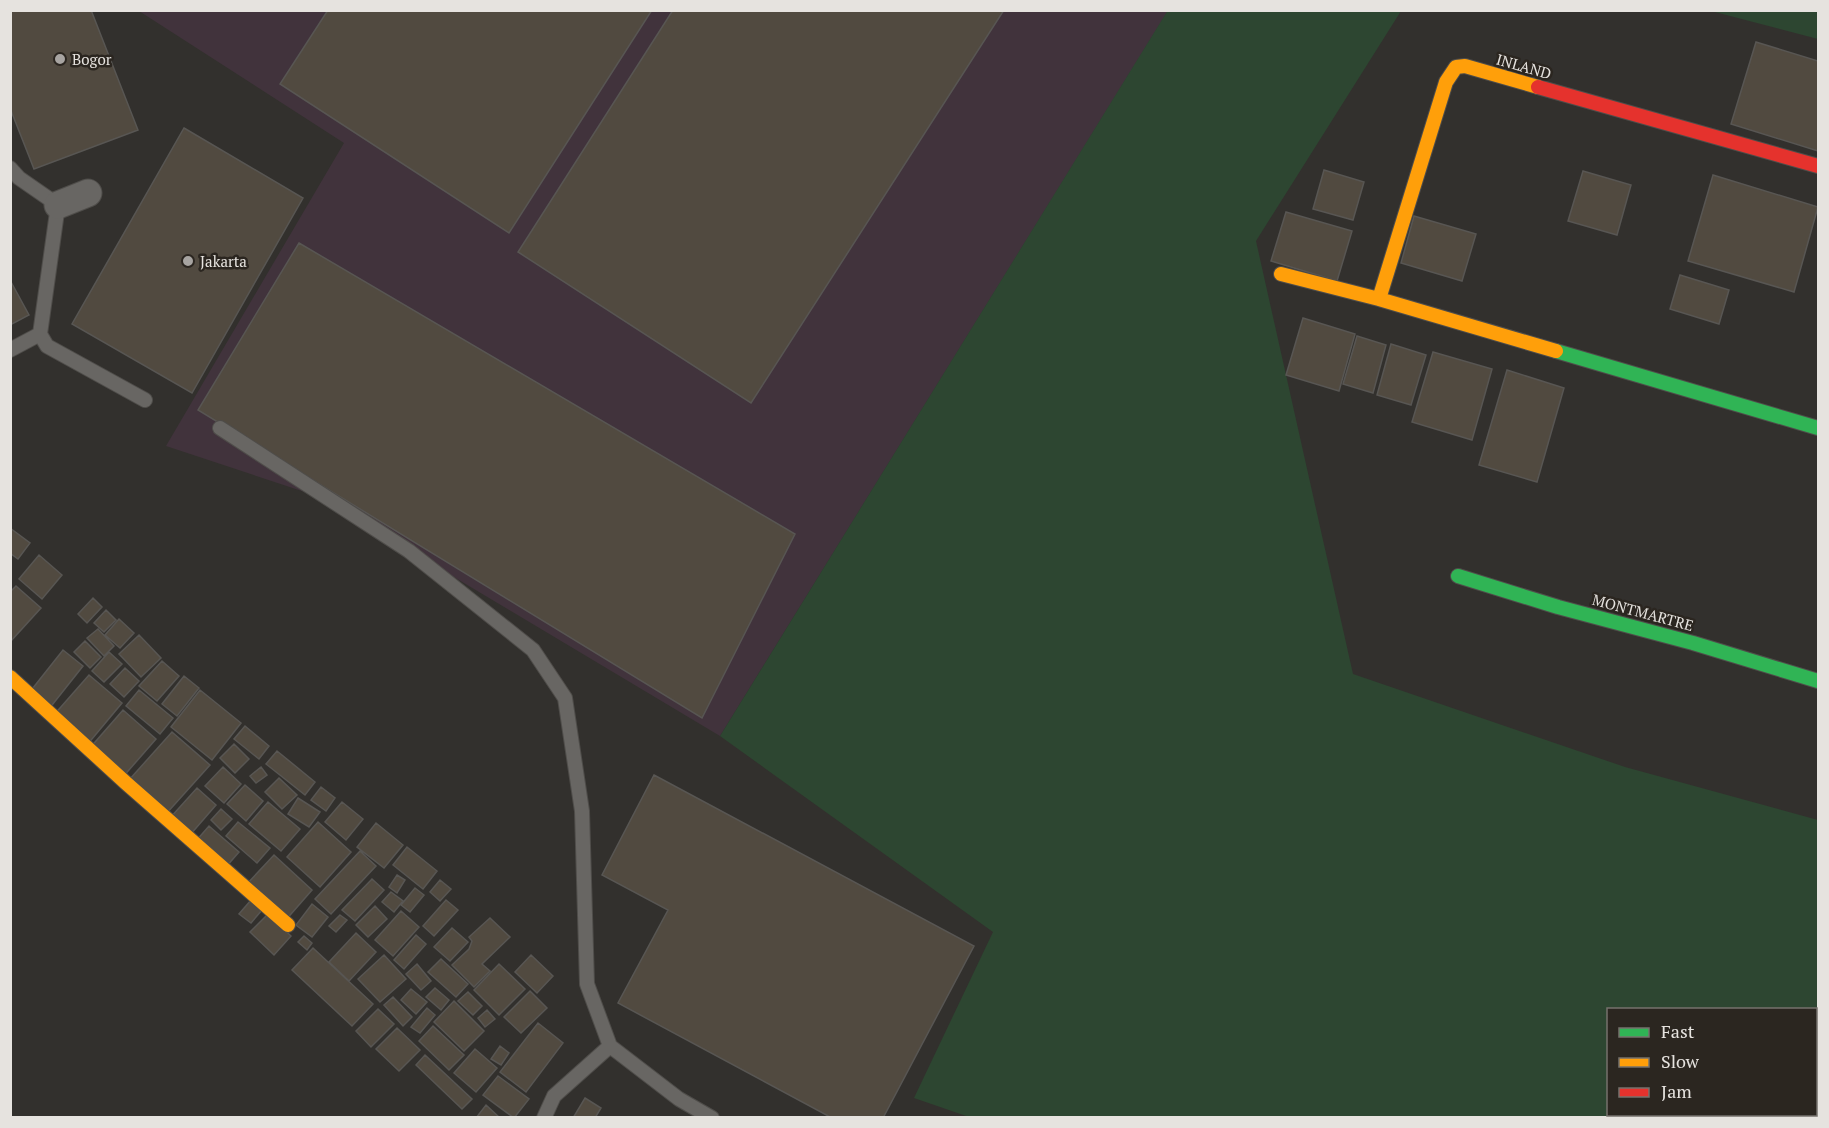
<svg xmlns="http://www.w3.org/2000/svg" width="1829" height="1128" viewBox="0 0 1829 1128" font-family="'PT Serif',serif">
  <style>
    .industrial { fill: #41333c }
    .green { fill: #2d4631; fill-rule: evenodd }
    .building { fill: #514a40; stroke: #585653; stroke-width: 1.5 }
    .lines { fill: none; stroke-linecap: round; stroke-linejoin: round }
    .lane-casing { stroke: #4f4d4a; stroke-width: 16 }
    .street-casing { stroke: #4f4d4a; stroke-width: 29 }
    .fast-casing { stroke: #4f4d4a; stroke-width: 16 }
    .slow-casing { stroke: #4f4d4a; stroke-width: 16 }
    .jam-casing { stroke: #4f4d4a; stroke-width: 16 }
    .lane { stroke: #686663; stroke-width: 14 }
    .street { stroke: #686663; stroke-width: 27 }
    .fast { stroke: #30b455; stroke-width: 14 }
    .slow { stroke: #ff9f0a; stroke-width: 14 }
    .jam { stroke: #e5322d; stroke-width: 14 }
    .poi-dot { fill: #a7a4a1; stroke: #2b2620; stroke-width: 2 }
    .labels { text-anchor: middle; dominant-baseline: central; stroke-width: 5; stroke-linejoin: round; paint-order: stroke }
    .poi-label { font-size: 15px; fill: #e6e3df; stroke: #2b2620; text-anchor: start }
    .street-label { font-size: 15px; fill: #e6e3df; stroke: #2b2620 }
  </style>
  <rect width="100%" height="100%" fill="#32302d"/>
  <path class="industrial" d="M139 11H1168L720 736 320 497 166 446 344 143Z"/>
  <path class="green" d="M1168 10 1401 11 1256 241 1353 674 1625 767 1818 820V1117L972 1118 914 1098 993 932 720 736ZM1608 1010H1816V1114H1608Z
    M1711 11H1818V39Z"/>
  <path class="building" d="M10 10H91L138 130 34 169 10 108Z
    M328 10H652L509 233 280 84Z
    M673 10H1004L751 403 518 252Z
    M1756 42 1818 61V151L1731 124Z
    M184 128 303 198 192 393 72 324Z
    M1324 170 1364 182 1353 220 1313 209Z
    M1583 171 1631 185 1617 235 1568 221Z
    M1713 175 1818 207 1794 292 1688 261Z
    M1286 212 1352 231 1337 281 1271 261Z
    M1414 216 1476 234 1462 281 1401 263Z
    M299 243 795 534 702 718 198 410Z
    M1680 275 1729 290 1719 324 1670 309Z
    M10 280 29 315 10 325Z
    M1303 318 1355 334 1339 391 1286 375Z
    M1357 336 1386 345 1373 393 1343 384Z
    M1391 344 1426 355 1411 405 1377 395Z
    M1433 352 1492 369 1472 440 1412 422Z
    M1507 370 1564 388 1537 482 1479 465Z
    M10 528 30 543 18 559 10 553Z
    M39 555 62 575 42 599 19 579Z
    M16 586 41 608 10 642V592Z
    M93 598 102 607 87 623 78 614Z
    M106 610 116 620 104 632 94 623Z
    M119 619 134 633 120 648 105 635Z
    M98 629 114 646 104 656 87 638Z
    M139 635 161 658 141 677 119 654Z
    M85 641 101 657 90 668 74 652Z
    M63 650 83 666 49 709 29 693Z
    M109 652 122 664 104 682 92 671Z
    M162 661 179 676 157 701 139 686Z
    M125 668 139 681 124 697 110 684Z
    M89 675 122 703 87 745 53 716Z
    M184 676 199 688 177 716 162 704Z
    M139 690 173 718 160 734 126 706Z
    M200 690 241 723 212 760 171 727Z
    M123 710 156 739 122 778 89 749Z
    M245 726 269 746 259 759 234 739Z
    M172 732 210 765 166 814 129 780Z
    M234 744 249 759 235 773 220 758Z
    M277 751 315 782 305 795 266 764Z
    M223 767 241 784 224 803 205 786Z
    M261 767 267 775 256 783 250 776Z
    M654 775 974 946 883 1118H832L618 1003 668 910 602 875Z
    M279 778 297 795 282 809 265 792Z
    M245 785 263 801 246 821 227 804Z
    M321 787 335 798 326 811 311 800Z
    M197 788 216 805 190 835 170 818Z
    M298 798 320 812 309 827 288 814Z
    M268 802 300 829 281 851 249 824Z
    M342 802 363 819 346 840 325 822Z
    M221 809 232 819 221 830 211 820Z
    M238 822 270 848 257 863 226 836Z
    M318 822 351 852 320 887 287 857Z
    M376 823 403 845 384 868 357 847Z
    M209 826 239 852 226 867 196 841Z
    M407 847 437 871 423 889 393 865Z
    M360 851 376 866 331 914 315 899Z
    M274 855 312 890 285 921 246 885Z
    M397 875 405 880 397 893 389 887Z
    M372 879 384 890 355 921 342 910Z
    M440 880 451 889 440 901 430 892Z
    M415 888 424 895 410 912 401 905Z
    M391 892 403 901 394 912 382 902Z
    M251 900 262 910 251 923 239 914Z
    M446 900 458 910 434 936 423 926Z
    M312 904 328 917 312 937 296 925Z
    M375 906 387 919 368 937 356 925Z
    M401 911 419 927 393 956 375 940Z
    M268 914 291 936 274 955 250 932Z
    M340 915 347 920 336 932 329 926Z
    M490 918 510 937 482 964 490 971 474 987 452 965 469 949 472 941 469 937Z
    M452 928 468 942 450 961 434 947Z
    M356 933 376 952 349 981 329 962Z
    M416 935 426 944 404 969 394 960Z
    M304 936 312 943 307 950 298 942Z
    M313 948 373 1004 352 1026 292 970Z
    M384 955 406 979 380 1002 358 979Z
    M531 955 553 976 537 993 515 972Z
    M441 959 468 984 456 997 428 972Z
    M417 964 431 981 421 990 406 974Z
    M499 964 525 989 499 1015 474 990Z
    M435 988 449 1000 441 1010 426 997Z
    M411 989 427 1002 416 1014 401 1000Z
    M530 991 547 1008 521 1033 504 1017Z
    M468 992 482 1006 473 1015 458 1001Z
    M393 997 412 1017 403 1026 384 1005Z
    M454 1001 484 1031 464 1051 434 1022Z
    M427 1008 435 1015 420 1033 411 1027Z
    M378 1009 394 1024 371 1047 356 1031Z
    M487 1010 495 1019 485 1027 478 1018Z
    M538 1023 563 1043 526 1092 500 1072Z
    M433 1026 464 1055 449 1070 419 1041Z
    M397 1028 420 1050 399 1071 376 1049Z
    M500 1046 509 1053 501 1065 491 1059Z
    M475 1049 497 1068 476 1092 454 1073Z
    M425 1055 472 1099 462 1109 416 1065Z
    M498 1076 529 1099 514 1118 483 1095Z
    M585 1098 601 1108 595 1118H573Z
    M486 1105 500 1118H476Z"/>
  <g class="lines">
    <g class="lane-casing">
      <path id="lane" d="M10 168 19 178 58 205 40 334 47 346 145 400
        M10 350 40 334
        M220 428 409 551 533 650 565 698 582 811 587 984 610 1046 679 1099 712 1118
        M544 1118 554 1096 610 1046"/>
    </g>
    <g class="street-casing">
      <path id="street" d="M58 205 88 193"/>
    </g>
    <g class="fast-casing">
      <path id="fast" d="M1556 351 1818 428
        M1458 576 1558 607 1693 643 1818 681"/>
    </g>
    <g class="slow-casing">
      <path id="slow" d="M1281 274 1379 299 1556 351
        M1379 299 1446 82 1456 67 1465 66 1538 87
        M10 677 126 783 288 925"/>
    </g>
    <g class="jam-casing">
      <path id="jam" d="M1538 87 1818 166"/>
    </g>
    <use href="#lane" class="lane"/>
    <use href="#street" class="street"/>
    <use href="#fast" class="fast"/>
    <use href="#slow" class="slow"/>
    <use href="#jam" class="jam"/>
  </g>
  <g class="poi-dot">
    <circle cx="60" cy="59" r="6"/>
    <circle cx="188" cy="261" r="6"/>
  </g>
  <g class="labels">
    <g class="poi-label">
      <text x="72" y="59">Bogor</text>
      <text x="200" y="261">Jakarta</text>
    </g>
    <g class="street-label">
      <text transform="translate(1524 66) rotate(16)">INLAND</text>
      <text transform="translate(1643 612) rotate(15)">MONTMARTRE</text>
    </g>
  </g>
  <rect width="1829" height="1128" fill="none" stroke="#e6e3df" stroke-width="24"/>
  <rect x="1607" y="1008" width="210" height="108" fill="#2b2620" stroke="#76726c" stroke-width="1.5"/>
  <rect x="1619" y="1028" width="30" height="9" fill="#30b455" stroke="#76726c" stroke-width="1.5"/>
  <text x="1661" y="1038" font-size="18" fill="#e6e3df">Fast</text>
  <rect x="1619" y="1058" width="30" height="9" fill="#ff9f0a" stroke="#76726c" stroke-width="1.5"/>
  <text x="1661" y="1068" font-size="18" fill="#e6e3df">Slow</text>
  <rect x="1619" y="1088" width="30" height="9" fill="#e5322d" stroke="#76726c" stroke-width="1.5"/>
  <text x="1661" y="1098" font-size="18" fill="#e6e3df">Jam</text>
</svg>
